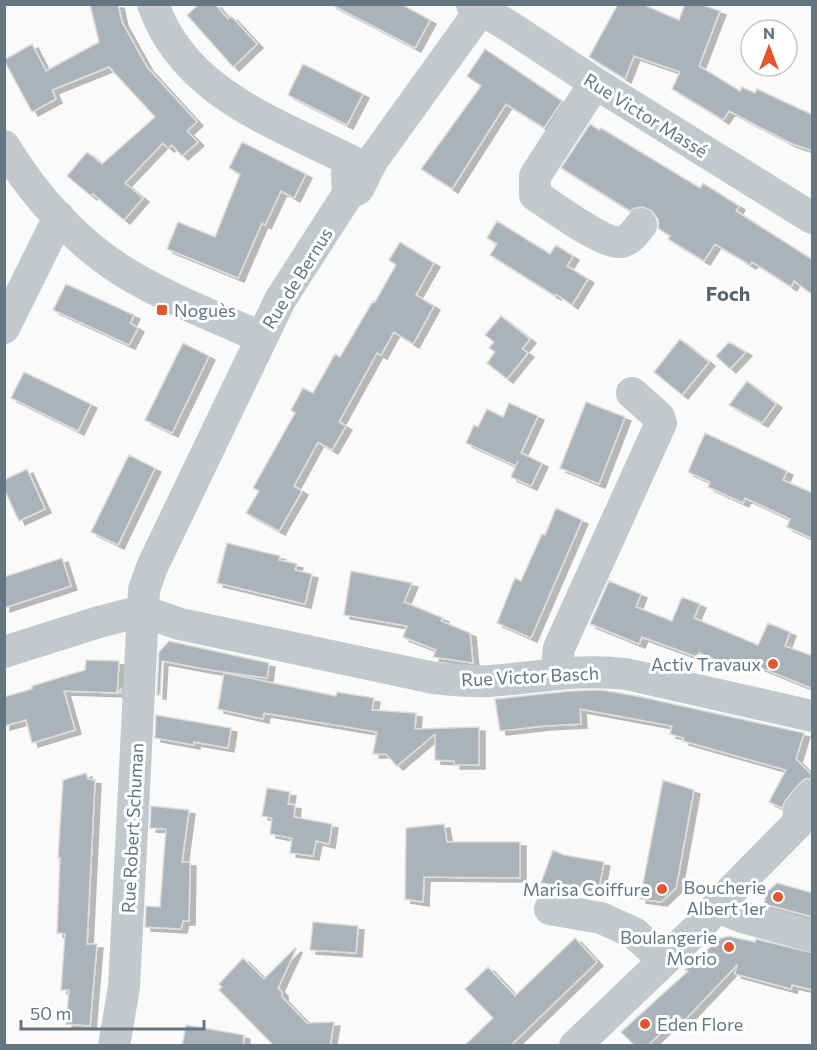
<svg xmlns="http://www.w3.org/2000/svg" width="817" height="1050" viewBox="0 0 817 1050" font-family="Commissioner,sans-serif">
  <style>
    .building { fill: #aab3b9; stroke: #dcdcda; stroke-width: 1.5; filter: url(#shadow) }
    .lines { fill: none; stroke-linecap: round; stroke-linejoin: round }
    .minor { stroke: #c3c8cc; stroke-width: 32 }
    .poi-dot { fill: #e4572e; stroke: #fff; stroke-width: 2 }
    .labels { text-anchor: middle; dominant-baseline: central; stroke-width: 6; stroke-linejoin: round; paint-order: stroke }
    .street-label { font-size: 18px; fill: #657683; stroke: #fff }
    .poi-label { font-size: 18px; fill: #657683; stroke: #fff; text-anchor: end }
    .neighbourhood-label { font-size: 20px; font-weight: bold; fill: #57646e; stroke: #fff }
  </style>
  <defs>
    <filter id="shadow"><feDropShadow dx="6" dy="4" stdDeviation="0" flood-color="#0004"/></filter>
  </defs>
  <rect width="100%" height="100%" fill="#fafaf8"/>
  <path class="building" d="M90 4H118L122 22 147 67 197 122 187 131 198 142 182 156 172 145 168 148 163 143 125 183 143 198 124 220 93 194 91 196 67 176 87 152 102 164 155 117 109 67 52 90 56 99 32 112 4 60 32 44 46 71 99 42Z
    M199 4H215L228 19 231 16 257 44 233 67 187 15Z
    M330 4H401L430 20 415 48Z
    M618 4H642L679 20 685 4H700L720 11 699 66 740 91 742 87 755 93 757 89 813 115V151L790 143 729 111 723 120 672 89 680 72 634 56 625 79 589 57Z
    M485 49 562 101 544 128 506 104 452 189 421 169 481 86 467 76Z
    M303 64 363 94 347 125 288 95Z
    M590 124 599 130 601 128 700 188 703 183 739 206 736 211 813 260V295L794 281 791 287 752 262 750 265 715 244 704 261 668 239 670 236 659 229 658 219 652 211 643 207 635 208 630 211 561 168Z
    M242 142 306 174 294 198 281 191 265 225 262 223 238 278 167 249 178 222 215 237 240 174 229 168Z
    M497 221 550 254 556 245 573 256 567 266 588 279 572 305 556 294 555 296 490 255 497 244 487 238Z
    M400 242 434 263 416 295 434 306 413 344 394 332 381 355 377 353 339 422 346 426 332 450 318 442 294 486 302 491 279 531 246 513 259 491 253 488 295 413 291 410 303 388 313 393 335 354 340 357 373 301 375 302 396 265 389 260Z
    M66 284 134 315 130 323 138 328 129 345 53 310Z
    M501 316 530 339 522 349 528 353 507 379 487 363 495 352 489 348 494 342 485 335Z
    M680 339 709 362 682 395 654 372Z
    M729 342 746 352 730 369 716 356Z
    M183 343 209 356 172 433 145 420Z
    M24 372 91 404 78 431 11 398Z
    M747 381 776 404 762 423 729 405Z
    M586 402 625 417 599 484 560 468Z
    M509 403 538 416 521 453 542 463 531 486 511 477 518 461 516 466 466 443 474 425 478 427 487 409 503 417Z
    M705 433 787 471 783 480 813 493V539L787 527 790 519 745 498 743 503 708 487 710 482 688 472Z
    M129 455 155 468 118 545 91 532Z
    M27 469 45 509 19 521 4 489V480Z
    M556 508 582 520 531 638 497 623 515 578 521 581 542 534 545 535Z
    M227 543 280 556 279 560 297 564 295 570 312 574 305 604 217 583Z
    M62 558 71 586 4 608V577Z
    M351 571 412 583 404 602 443 618 441 621 470 633 473 663 433 657 436 650 403 637 407 626 344 615Z
    M609 581 641 594 636 607 672 621 682 597 700 604 694 618 758 645 768 623 790 632 785 646 813 656V689L742 660 741 663 731 659 728 665 699 653 697 657 642 637 639 644 590 624Z
    M169 641 269 663 267 678 210 670 162 661 160 695H157L159 652Z
    M86 660 119 661 117 693 121 689V693L64 691 75 730 32 743 26 720 4 726V697L32 689V686L85 670Z
    M224 673 336 696 337 692 374 698 372 710 416 713 415 729 479 727V765H454V761L435 760V734L397 766 386 754H373L377 732 264 713 263 719 218 709Z
    M601 690 637 696 804 733 796 759 813 776V778L805 779 798 785 785 801 782 808 769 802 786 770 683 741 684 738 670 734 672 726 580 709 581 724 544 726 500 731 495 699 571 691Z
    M156 715 231 728 228 748 194 742V745L155 738Z
    M86 773 88 779 95 780 87 944H97L90 1026 66 1024 69 990H61L65 934 57 933 60 858H58L63 780Z
    M663 780 694 790 676 888 661 902 640 899Z
    M267 788 290 792 288 804 295 805 294 817 332 824 329 844 316 841 313 856 290 853 292 838 270 834 272 818 262 816Z
    M151 806 189 810 182 862H190L189 921H183L181 929 145 927 146 906 160 907 166 829 150 828Z
    M444 824 447 842H520V878L424 877 423 902 405 899 406 828Z
    M553 850 564 855 604 862 598 893 541 883Z
    M777 883 813 893V917L764 904 767 892Z
    M313 922 358 926 356 953 310 950Z
    M728 936 755 942 756 939 813 953V990L792 985 791 989 735 974 737 965 684 1021 679 1016 647 1046H635L621 1032 688 971 685 970 719 939Z
    M575 938 597 962 510 1046H464L493 1018 465 989 488 967 515 996Z
    M295 948 296 949 278 988 282 992V997L307 1023 334 1022 330 1046H274L219 990 222 987 219 984 243 958 264 979Z
    M186 1025 244 1035 243 1046H182Z"/>
  <g class="lines">
    <path class="minor" d="M153 4C183 93 276 123 353 162L347 174 348 194
      M472 4 512 28 595 83 812 218
      M595 83 535 176V195C552 206 603 244 620 242 630 241 635 232 641 225
      M4 146C34 195 75 241 124 272 167 298 215 317 261 337
      M4 328 59 217
      M142 611 180 624 434 678C452 680 471 682 490 681 536 678 580 668 626 674L812 716
      M4 652 99 622 142 611
      M556 673 559 648 661 423 659 417 632 393
      M718 907 742 917 812 936
      M550 909 601 918 634 933 664 960
      M114 1046 124 987 144 590 152 567 280 300 348 194 358 189 372 161 485 4
      M575 1046 698 928 733 889 798 823 799 812 812 796"/>
  </g>
  <g class="poi-dot">
    <rect x="156" y="304" width="12" height="12" rx="3"/>
    <circle cx="773" cy="664" r="6"/>
    <circle cx="662" cy="889" r="6"/>
    <circle cx="778" cy="897" r="6"/>
    <circle cx="729" cy="947" r="6"/>
    <circle cx="645" cy="1024" r="6"/>
  </g>
  <g class="labels">
    <g class="street-label">
      <text transform="translate(646 115) rotate(32)">Rue Victor Massé</text>
      <text transform="translate(297 278) rotate(-58)">Rue de Bernus</text>
      <text transform="translate(530 676) rotate(-3)">Rue Victor Basch</text>
      <text transform="translate(132 828) rotate(-87)">Rue Robert Schuman</text>
    </g>
    <g class="poi-label">
      <text x="174" y="310" text-anchor="start">Noguès</text>
      <text x="761" y="664">Activ Travaux</text>
      <text x="766" y="887">Boucherie<tspan x="766" dy="21">Albert 1er</tspan></text>
      <text x="650" y="889">Marisa Coiffure</text>
      <text x="717" y="937">Boulangerie<tspan x="717" dy="21">Morio</tspan></text>
      <text x="657" y="1024" text-anchor="start">Eden Flore</text>
    </g>
    <g class="neighbourhood-label">
      <text x="728" y="293">Foch</text>
    </g>
  </g>
  <rect width="817" height="1050" fill="none" stroke="#657683" stroke-width="12"/>
  <g transform="translate(769 48)"><circle r="28" fill="#ffffff" stroke="#c1c8cd" stroke-width="1.5"/>
  <path d="M0-4.5L10 22L0 15L-10 22Z" fill="#e4572e"/>
  <text y="-9" font-size="16" font-weight="bold" text-anchor="middle" fill="#657683">N</text>
  </g>
  <path d="M21 1020v9h183v-9" fill="none" stroke="#657683" stroke-width="3"/>
  <text x="30" y="1020" font-size="18" fill="#657683" stroke="#ffffff" stroke-width="4.5" paint-order="stroke">50 m</text>
</svg>
